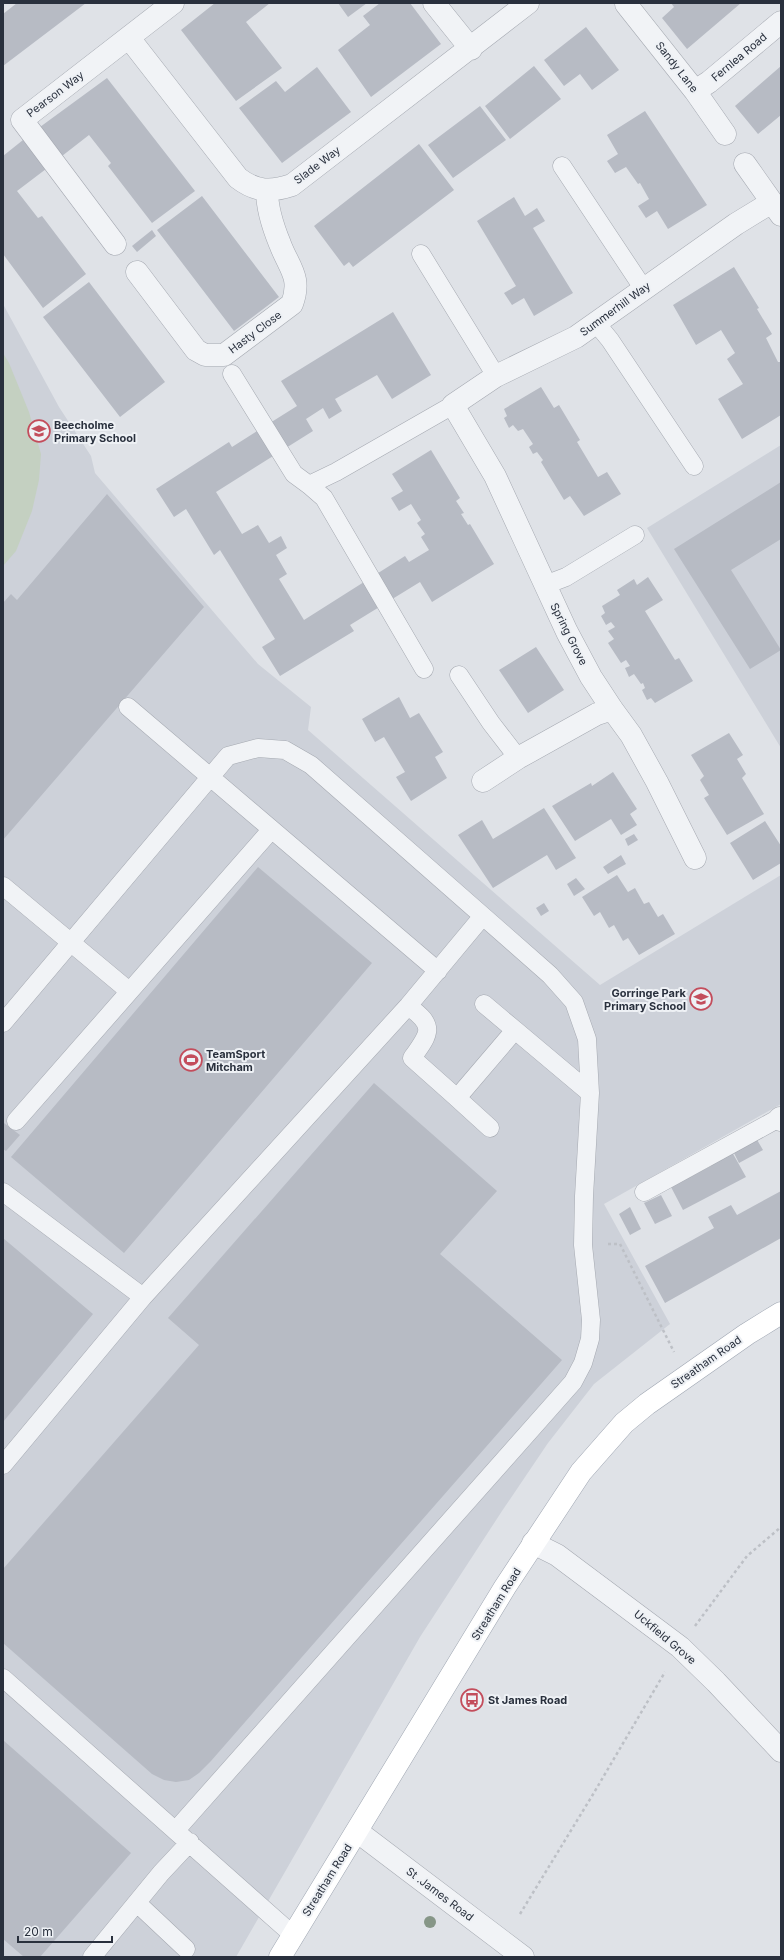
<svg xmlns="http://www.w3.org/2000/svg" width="784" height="1960" viewBox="0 0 784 1960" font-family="Inter,sans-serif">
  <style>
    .built { fill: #cdd1d9 }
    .green { fill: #c4d0c1 }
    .building { fill: #b7bbc4 }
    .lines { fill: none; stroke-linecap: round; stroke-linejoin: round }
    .lane-casing { stroke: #a5a9b1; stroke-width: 19 }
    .street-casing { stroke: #a5a9b1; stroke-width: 23 }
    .primary-casing { stroke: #9fa6b2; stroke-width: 23 }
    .path { stroke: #bdc0c6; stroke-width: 2.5; stroke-dasharray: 3 3; stroke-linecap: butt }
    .lane { stroke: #f1f3f6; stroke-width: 18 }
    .street { stroke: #f1f3f6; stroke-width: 22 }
    .primary { stroke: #fff; stroke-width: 22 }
    .tree { fill: #869687 }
    .labels { text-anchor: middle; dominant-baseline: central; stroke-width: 4; stroke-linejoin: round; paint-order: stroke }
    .street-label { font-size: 11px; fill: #29303d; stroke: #eef1f5 }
    .poi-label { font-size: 11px; font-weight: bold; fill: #29303d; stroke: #eef1f5; text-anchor: start }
  </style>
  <rect width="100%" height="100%" fill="#dfe2e7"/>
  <path class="built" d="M3 304 59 407 91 456 95 473 258 664 311 707 308 730 600 985 781 875V1104L604 1204 670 1324 594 1384 548 1443 502 1511 420 1637 236 1957H3Z
    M781 445V748L647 528Z"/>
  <path class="green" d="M3 353 9 363 29 412 41 454 39 480 32 511 16 551 3 566Z"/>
  <path class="building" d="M17 3H86L3 66V14Z
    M215 3H270L246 22 282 68 236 101 181 30Z
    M338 3H367L348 17Z
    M380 3H410L441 44 371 97 338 50 370 25 363 16Z
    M671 3H741L687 49 662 18 674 7Z
    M586 27 619 70 592 90 580 74 564 86 544 60Z
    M534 66 561 99 510 139 485 106Z
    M781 66V115L758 134 735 106Z
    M317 67 351 112 282 163 239 108 276 81 285 92Z
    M107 78 195 191 152 223 108 166 111 163 89 135 62 156 40 127Z
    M480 106 506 140 453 178 428 145Z
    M645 111 707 205 668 229 657 211 646 218 638 206 649 199 640 183 638 184 626 167 615 173 607 161 618 154 607 135Z
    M23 140 46 169 17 191 38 218 42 216 86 274 43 308 3 254V156Z
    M419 144 454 190 353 267 349 262 344 266 314 226Z
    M202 196 279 297 234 331 157 230Z
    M514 197 525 216 537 208 545 221 533 228 573 293 534 316 524 298 512 305 504 293 516 286 477 221Z
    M152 230 156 236 137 252 132 246Z
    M734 267 759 308 757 309 772 334 766 338 778 362H781V415L742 439 718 399 743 384 727 359 735 353 721 330 696 345 673 305Z
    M89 282 165 382 120 417 43 317Z
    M393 312 431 375 392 399 377 375 335 399 342 411 329 419 323 408 306 419 313 431 216 492 242 534 258 525 269 543 281 536 287 548 276 555 287 574 279 579 304 620 405 556 409 562 429 550 421 537 425 534 417 523 421 520 411 504 399 511 391 498 403 491 392 474 431 450 460 498 456 501 464 513 461 514 468 525 470 524 494 564 432 602 420 582 350 625 354 631 280 676 262 647 275 639 220 550 214 555 186 509 174 517 156 489 229 442 232 447 297 406 281 381Z
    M541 387 554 408 559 405 580 440 577 442 598 477 607 472 621 494 584 516 570 496 564 500 541 462 543 460 537 452 533 454 529 447 533 444 523 429 518 431 513 425 509 428 504 418 507 416 504 409Z
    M781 482V539L731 570 781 650 750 669 674 549Z
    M107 494 204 607 3 840V603L11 594 17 600Z
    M648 577 663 600 645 611 675 660 679 658 693 681 655 703 651 698 647 700 642 690 645 688 643 683 641 684 634 674 629 677 625 668 630 666 626 660 621 663 608 643 614 639 608 631 615 627 611 622 606 625 601 616 605 613 602 606 620 595 617 590 634 579 637 585Z
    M536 647 564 690 528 713 499 670Z
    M399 697 410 718 419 713 443 752 435 757 447 778 411 801 396 777 405 772 384 737 375 742 362 719Z
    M729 733 743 755 737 759 746 774 742 778 764 814 727 835 704 798 709 795 700 780 704 776 691 755Z
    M613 772 637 809 630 814 637 825 621 835 611 819 575 841 552 806 591 783 592 786Z
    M544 808 576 858 556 870 547 855 493 888 458 835 482 820 493 839Z
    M765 821 781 846V863L753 880 730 843Z
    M634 834 638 840 628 846 625 839Z
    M621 855 626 864 608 874 603 867Z
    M258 867 372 963 124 1253 11 1157Z
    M617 875 628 892 635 888 644 904 649 902 658 917 663 914 675 934 639 955 628 938 623 941 614 925 609 928 600 912 594 916 582 897Z
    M576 878 585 889 574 896 567 884Z
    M544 903 549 911 541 916 536 908Z
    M374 1083 497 1191 440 1254 562 1360 211 1761 199 1773 189 1780 176 1782 164 1780 152 1774 3 1643V1569L199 1345 168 1318Z
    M4 1123 20 1135 6 1151 3 1149Z
    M756 1138 763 1150 739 1163 733 1151Z
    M732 1152 746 1177 683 1210 671 1187 711 1166 710 1165Z
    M781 1191V1238L665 1303 645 1266 714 1228 708 1217 731 1205 737 1215Z
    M661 1195 672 1216 655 1224 644 1203Z
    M630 1207 641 1229 630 1235 619 1214Z
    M3 1238 93 1314 3 1422Z
    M3 1740 131 1853 40 1957H24L3 1939Z"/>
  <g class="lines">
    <g class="lane-casing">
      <path id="lane" d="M562 166 643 288
        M421 254 496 376
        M596 323 610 340 694 466
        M232 374 294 474 309 485 336 472 453 405
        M309 485 324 498 424 669
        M545 585 566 577 635 535
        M459 675 491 723 518 758
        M128 707 438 971
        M3 886 129 991
        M484 1004 515 1030
        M408 1006C436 1026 430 1033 412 1058L457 1098 515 1030 590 1093
        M3 1023 228 756 258 748 285 750 311 765 550 975 574 1002 587 1039 590 1093 584 1196 583 1245 591 1320 590 1339 583 1363 573 1382 176 1830
        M457 1098 490 1128
        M16 1121 271 830
        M3 1192 143 1297
        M644 1192 781 1117
        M3 1465 143 1297 408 1006 482 917
        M3 1678 293 1935
        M137 1903 186 1949
        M92 1957 161 1873 190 1842"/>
    </g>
    <g class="street-casing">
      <path id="street" d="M434 3 471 49
        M626 4 695 91 725 134
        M129 38 238 178C256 192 271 192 292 185L528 3
        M695 91 709 82 781 22
        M745 164 781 215
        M115 244 22 120 173 3
        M137 272 196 350 205 355H224L292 304C302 277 289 268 280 244 273 227 267 209 267 191
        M483 781 518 758 597 714 612 709
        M695 858 657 782 631 735 612 709 591 677 567 632 495 476 453 405 496 376 576 337 736 224 772 202
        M780 1118 781 1120
        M533 1543 557 1555 680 1647 716 1682 781 1751
        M358 1832 523 1957"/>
    </g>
    <g class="primary-casing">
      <path id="primary" d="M280 1957 505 1587 581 1472 624 1423 647 1404 747 1334 781 1313"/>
    </g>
    <path class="path" d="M608 1244H620L674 1352
      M695 1626 747 1556 781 1527
      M520 1914 592 1796 665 1672"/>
    <use href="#lane" class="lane"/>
    <use href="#street" class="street"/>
    <use href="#primary" class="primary"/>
  </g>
  <circle class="tree" cx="430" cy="1922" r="6"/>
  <defs>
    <g id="school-ring" transform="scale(1.15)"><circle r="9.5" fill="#eef1f5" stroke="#c34d5c" stroke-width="1.5"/><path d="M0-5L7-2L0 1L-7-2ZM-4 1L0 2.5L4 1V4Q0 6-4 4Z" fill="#c34d5c"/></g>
    <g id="stadium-ring" transform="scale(1.15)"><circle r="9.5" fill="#eef1f5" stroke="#c34d5c" stroke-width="1.5"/><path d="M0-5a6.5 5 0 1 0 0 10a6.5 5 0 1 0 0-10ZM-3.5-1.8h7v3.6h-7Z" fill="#c34d5c"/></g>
    <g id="bus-ring" transform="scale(1.15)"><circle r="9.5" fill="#eef1f5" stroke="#c34d5c" stroke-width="1.5"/><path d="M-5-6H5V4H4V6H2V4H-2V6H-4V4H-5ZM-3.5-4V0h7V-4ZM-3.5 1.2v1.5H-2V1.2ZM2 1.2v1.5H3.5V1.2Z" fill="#c34d5c"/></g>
  </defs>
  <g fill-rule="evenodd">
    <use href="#school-ring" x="39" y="431"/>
    <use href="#school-ring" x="701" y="999"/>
    <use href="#stadium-ring" x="191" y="1060"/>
    <use href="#bus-ring" x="472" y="1700"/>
  </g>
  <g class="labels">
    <g class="street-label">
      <text transform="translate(739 57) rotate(-40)">Fernlea Road</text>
      <text transform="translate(677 67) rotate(52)">Sandy Lane</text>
      <text transform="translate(55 94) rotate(-37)">Pearson Way</text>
      <text transform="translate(317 165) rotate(-37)">Slade Way</text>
      <text transform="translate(615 309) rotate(-36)">Summerhill Way</text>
      <text transform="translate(255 332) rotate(-37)">Hasty Close</text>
      <text transform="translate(569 634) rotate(63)">Spring Grove</text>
      <text transform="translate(706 1362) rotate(-35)">Streatham Road</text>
      <text transform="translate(496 1604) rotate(-58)">Streatham Road</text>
      <text transform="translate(665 1637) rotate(40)">Uckfield Grove</text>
      <text transform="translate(327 1880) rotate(-58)">Streatham Road</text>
      <text transform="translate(440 1894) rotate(37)">St .James Road</text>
    </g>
    <g class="poi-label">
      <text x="54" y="425">Beecholme<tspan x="54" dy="13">Primary School</tspan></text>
      <text x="686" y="993" text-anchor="end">Gorringe Park<tspan x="686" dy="13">Primary School</tspan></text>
      <text x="206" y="1054">TeamSport<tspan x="206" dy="13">Mitcham</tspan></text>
      <text x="488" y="1700">St James Road</text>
    </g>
  </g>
  <rect width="784" height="1960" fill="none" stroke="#29303d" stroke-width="8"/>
  <path d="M18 1936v6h94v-6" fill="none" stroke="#29303d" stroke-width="2"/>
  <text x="24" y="1936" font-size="12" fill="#29303d" stroke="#eef1f5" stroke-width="3" paint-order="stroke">20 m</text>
</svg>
